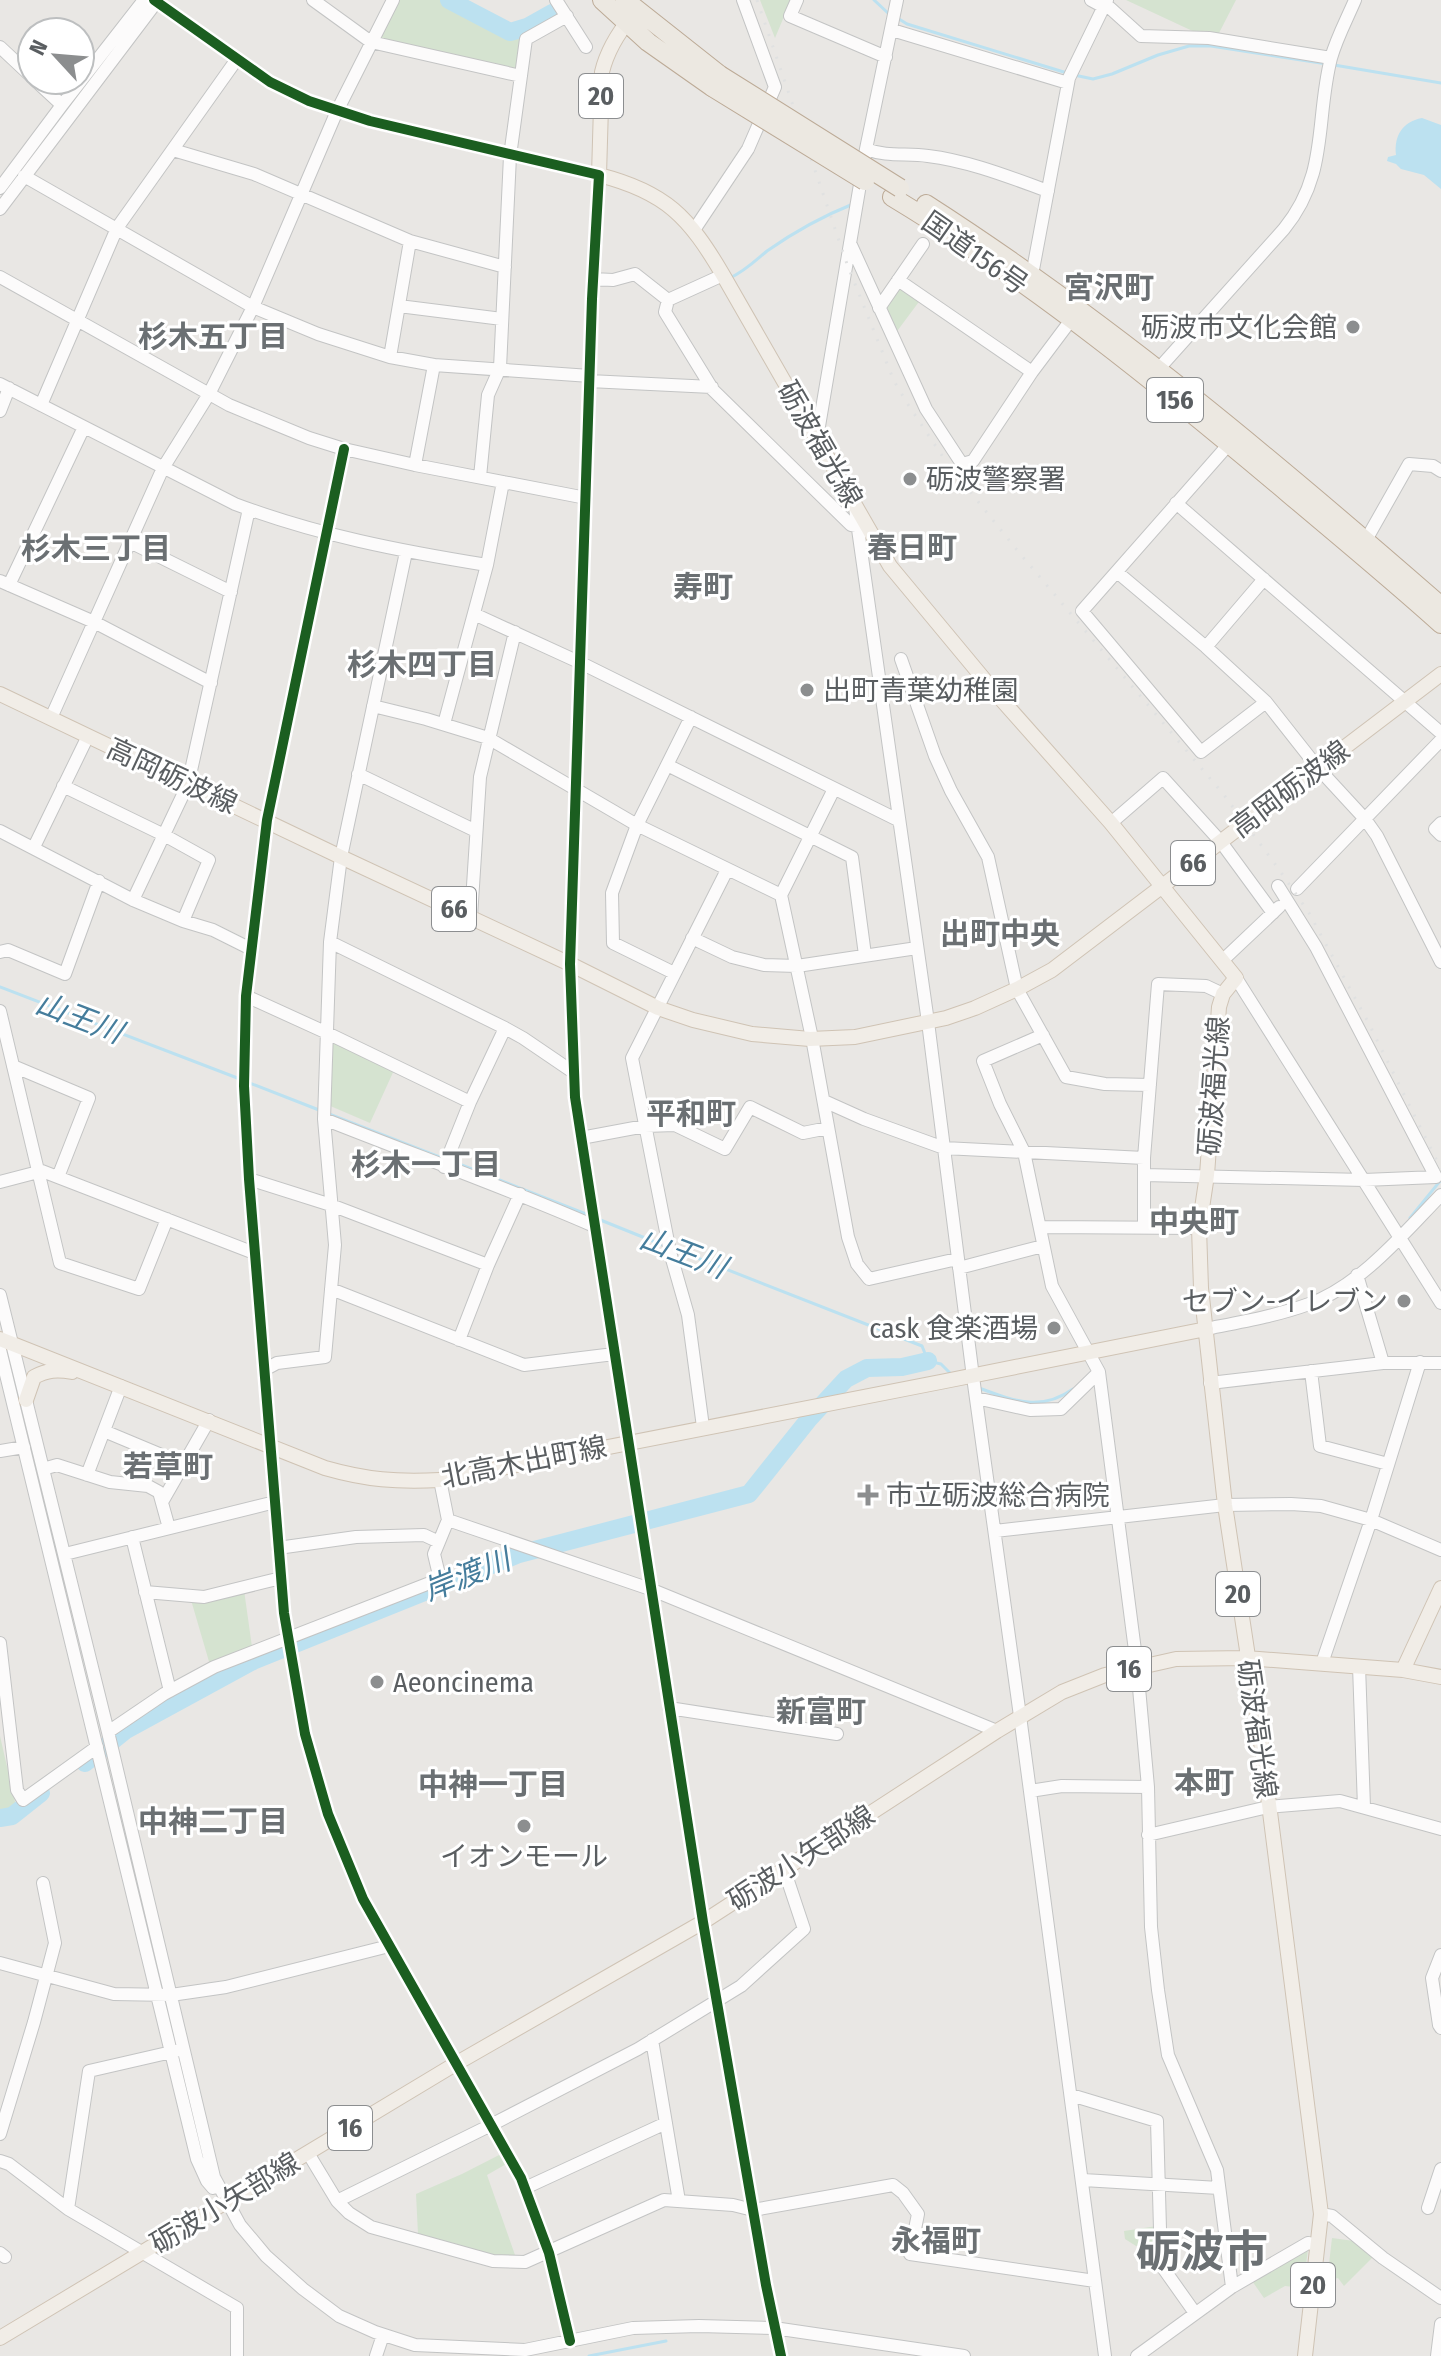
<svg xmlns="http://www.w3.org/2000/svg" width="1441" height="2356" viewBox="0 0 1441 2356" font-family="'Fira Sans Condensed','Noto Sans JP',sans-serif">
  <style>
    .green { fill: #d5e3d0 }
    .water { fill: #bce1f0 }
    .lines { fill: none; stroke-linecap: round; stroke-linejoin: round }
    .stream { stroke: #bce1f0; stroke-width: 3 }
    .river { stroke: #bce1f0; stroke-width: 18 }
    .minor-casing { stroke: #c3c4c4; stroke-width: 14 }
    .major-casing { stroke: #cfc3b4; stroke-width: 16 }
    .highway-casing { stroke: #bcaa96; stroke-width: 20 }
    .minor { stroke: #fcfbfb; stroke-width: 12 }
    .major { stroke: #f1ede7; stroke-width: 14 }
    .highway { stroke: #ece8e1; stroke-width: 18 }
    .rail { stroke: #e0e1e1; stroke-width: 3; stroke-dasharray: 2 10; stroke-linecap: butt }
    .highway-bridge-casing { stroke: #bcaa96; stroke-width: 20; stroke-linecap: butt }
    .highway-bridge { stroke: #ece8e1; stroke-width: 18 }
    .cycleway-casing { stroke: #fff; stroke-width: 15 }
    .cycleway { stroke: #1b5e20; stroke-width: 10 }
    .poi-dot { fill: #8c8e8f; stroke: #fff; stroke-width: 3 }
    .labels { text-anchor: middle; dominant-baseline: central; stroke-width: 6; stroke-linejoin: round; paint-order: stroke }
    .shield { fill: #fff; stroke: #8c8e90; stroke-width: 2 }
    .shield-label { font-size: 26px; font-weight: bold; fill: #5a5e61 }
    .street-label { font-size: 28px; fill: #5a5e61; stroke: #fff }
    .poi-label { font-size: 28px; fill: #5a5e61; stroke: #fff; text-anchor: start }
    .neighbourhood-label { font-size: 30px; font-weight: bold; fill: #6b7073; stroke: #fff }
    .water-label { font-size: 30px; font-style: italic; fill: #457d9c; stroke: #fff }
    .town-label { font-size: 44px; font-weight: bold; fill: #6b7073; stroke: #fff }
  </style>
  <rect width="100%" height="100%" fill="#e9e7e4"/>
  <path class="green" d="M397 0H461L506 23 521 25 516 70 375 40Z
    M760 0H791L775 38Z
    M1126 0H1236L1219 33 1199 34Z
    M899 287 921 299 895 334 883 310Z
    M329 1036 395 1068 370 1123 328 1105Z
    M244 1590 252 1647 210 1665 191 1600Z
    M0 1736 16 1806 0 1811Z
    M503 2153 508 2163 487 2175 515 2255H491L418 2234 416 2194 462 2174Z
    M1157 2226 1158 2243 1136 2246 1125 2239 1124 2231Z
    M1332 2238 1354 2241 1374 2256 1344 2286 1338 2278 1327 2281Z
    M1308 2249 1303 2288 1285 2286 1264 2298 1250 2278Z"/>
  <path class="water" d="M1422 118 1441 125V189L1424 175 1401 169 1396 164 1387 161 1388 157 1396 155C1394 136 1402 122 1422 118Z"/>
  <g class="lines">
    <path class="stream" d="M874 0 889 14
      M899 19 907 24 1067 73
      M1334 65 1441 83
      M1074 75 1093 79 1112 74 1158 55 1189 46H1211L1327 64
      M730 278C745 271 755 261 767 251 794 232 823 216 853 204
      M0 987 240 1079
      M247 1082 319 1110
      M329 1114 442 1158
      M449 1160 591 1216
      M1410 1218 1441 1180
      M598 1219 665 1246
      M672 1248 922 1346 928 1361 941 1364 951 1374
      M979 1388C1014 1401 1041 1412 1073 1389
      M589 2356 666 2341"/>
    <path class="river" d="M449 0 510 32 527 27 552 13
      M85 1763 126 1730 253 1661 519 1554 749 1494 809 1419 846 1379 867 1368 902 1367 928 1361
      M0 1818 12 1816 41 1793"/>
    <g class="minor-casing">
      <path id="minor" d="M154 0 270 82 309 101 370 121 599 175 592 299 570 964 575 1097 703 1922 766 2285 781 2356
        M313 0 371 42 521 76
        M556 0 586 47
        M797 0 790 16 886 57
        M1091 0 1104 7 1110 8 1141 36 1209 38 1331 58
        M892 30 1068 83
        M0 47 32 77
        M35 80 62 105
        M866 149C887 157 906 153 928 156 969 161 1009 177 1048 191
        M173 150 254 174 410 241 505 267
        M24 176 253 307 318 334 390 357 434 365 590 376
        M0 188 62 105 144 0
        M0 209 158 0
        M694 230 748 149 775 87 743 0
        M850 243 926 409 962 464 973 461 1032 372 1071 320
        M723 275 668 300 665 312 713 390 851 525 858 526
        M1032 275 1069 78 1107 0
        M0 277 229 405 309 438 344 449 415 465 586 498
        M593 279 613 280 635 274 668 300
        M898 280 1032 372
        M399 306 502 319
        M879 308 923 244
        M390 357 410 241
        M1154 374 1284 229C1329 174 1315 121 1331 58 1337 37 1347 19 1355 0
        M589 381 712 387
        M0 384 235 504C317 535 400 551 487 565
        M41 405 117 228 237 59
        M0 411 9 388
        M817 438 866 149 897 0
        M1229 444 1082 611 1201 752 1266 702
        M344 449 267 820 246 996 244 1086 249 1179 284 1613 305 1734 328 1814 363 1899 521 2178 549 2253 570 2341
        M415 465 434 365
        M480 477 488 395 500 368 510 156 526 39 567 16
        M1176 503 1441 733
        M855 508 928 1022 973 1377 1020 1716 1105 2356
        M1366 540 1409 464 1433 466 1441 471
        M130 542 231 592
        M1117 572 1206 647 1266 702 1318 768 1365 819 1377 836 1441 962
        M0 581 94 622 211 683
        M9 585 84 427
        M474 614 581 663 898 820
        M1206 647 1264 579
        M901 659 935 756 951 791 988 857 1017 989 1066 1077 1105 1084 1150 1085
        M373 706 426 719 488 738 637 825 781 895 812 1038 848 1237 857 1264 869 1279 957 1259
        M51 718 163 468 209 394 253 307 337 111 393 0
        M444 724 487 565 503 482
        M667 765 852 857 865 955
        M358 774 476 831
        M63 786 164 835 209 860 183 921
        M1111 823 1163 778 1221 842 1273 913
        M1441 823 1435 829 1441 835
        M0 831 133 900 183 921 213 930 251 949
        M34 847 88 736
        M1297 889 1441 740
        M781 895 834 789
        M133 900 188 784 249 509
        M471 917 480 777 515 632
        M692 938 732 957 764 965 797 966 917 948
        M330 942 505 1028 523 1038 573 1072
        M0 952 8 950 65 974 99 881
        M1223 960 1279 907
        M674 973 613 943 612 893 637 825 691 717
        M1236 978 1441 1303
        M246 996 325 1032 470 1102
        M0 1011 60 1263 139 1289 167 1219
        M1043 1035 983 1061 1000 1104 1024 1152 1052 1286 1099 1372 1137 1666 1148 1787 1151 1927 1158 1990 1168 2055 1217 2170 1232 2287
        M13 1066 89 1098 58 1177
        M824 1101 864 1119 944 1148 1144 1158V1175L1364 1180 1436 1177 1316 947 1278 886
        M324 1119C414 1155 505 1187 594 1226
        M581 1138 645 1126 675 1125 725 1149 750 1107 803 1133 828 1128
        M1144 1158 1158 984 1206 986 1223 994
        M444 1167 470 1102 505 1028
        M249 1179 331 1205 488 1265
        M0 1182 42 1171 254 1253
        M1040 1227 1199 1228
        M1144 1227V1175
        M959 1268 1043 1246
        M1357 1275 1383 1363
        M331 1289 524 1365 614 1354
        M0 1295 108 1732 214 2177 240 2225 266 2256 303 2289 339 2316 375 2332 415 2345 525 2350 633 2328 699 2326 774 2328 964 2356
        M1206 1329C1241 1322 1276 1316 1309 1304 1360 1286 1404 1233 1441 1195
        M459 1340 488 1265 520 1194
        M0 1350 197 2159 207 2181 213 2188
        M264 1370 277 1363 325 1357 335 1245 324 1119 330 942 341 857 406 552
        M1311 1371 1320 1446 1388 1464
        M1210 1383 1383 1363H1441
        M976 1398 1030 1410 1061 1409 1099 1372
        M703 1427 688 1315 670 1252 632 1058 727 870
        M104 1431 183 1464
        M0 1451 24 1447
        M43 1469 57 1465 110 1482 148 1486 159 1492 169 1528
        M87 1475 121 1386
        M440 1480 448 1520 650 1589 997 1731
        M162 1502 209 1420
        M995 1531 1225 1505 1291 1504 1321 1506 1371 1520 1441 1550
        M132 1537 170 1691
        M278 1548 356 1537 424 1535 439 1542
        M65 1554 275 1502
        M145 1592 204 1597 281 1578
        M0 1643 17 1790 23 1800 97 1747
        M1322 1663 1371 1520 1420 1362
        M1359 1666 1364 1807
        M669 1708 837 1734
        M108 1732 164 1694 214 1667 440 1579 434 1554 448 1520
        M1030 1791 1062 1786 1148 1787
        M1148 1835 1268 1807 1340 1801 1441 1829
        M1441 1955 1432 1978 1439 2025 1441 2028
        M0 1963 114 1994 171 1995 226 1987 389 1946
        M652 2040 679 2201
        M1071 2095 1157 2121 1161 2265 1195 2313
        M0 2134 34 2022 55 1943 43 1883
        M308 2153 337 2201 349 2213 371 2227 493 2261 525 2262 664 2200 733 2205 753 2210 893 2185 903 2193 918 2214 910 2254 1095 2281
        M0 2161 9 2164 68 2209 237 2308V2356
        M1083 2180 1219 2188
        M525 2188 666 2123
        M337 2201 491 2125 638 2049 741 1986 804 1929 784 1869
        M1428 2208 1441 2169
        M68 2209 89 2071 176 2051
        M1321 2214 1332 2216 1383 2258 1441 2298
        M0 2253 5 2257
        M376 2356 383 2335
        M1137 2356 1232 2287 1308 2243 1318 2245
        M1437 2356 1441 2324"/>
    </g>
    <g class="major-casing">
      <path id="major" d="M632 16C618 33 607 51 602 72L599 175C666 192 689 217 723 275L890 566 993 690 1111 823 1236 978 1223 994 1219 1007 1207 1175 1199 1228 1201 1288 1225 1505 1262 1749 1321 2214 1305 2356
        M0 694 341 857 570 964 658 1008 693 1020 752 1034 810 1039 855 1037 946 1018 975 1008 1017 989 1052 970 1441 674
        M0 1339 325 1468C367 1480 396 1482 440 1480 695 1429 951 1381 1206 1329
        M26 1400 34 1377C47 1370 57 1369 72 1372
        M1403 1670 1441 1588
        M0 2338 457 2063 703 1922 997 1731 1062 1692 1105 1675 1176 1659 1246 1658 1403 1670 1441 1677"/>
    </g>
    <g class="highway-casing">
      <path id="highway" d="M602 0 648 42 712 87
        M625 0 720 75
        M892 197C1033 282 1163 388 1289 494 1340 537 1391 579 1441 624
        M926 204C1110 322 1277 463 1441 606"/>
    </g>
    <use href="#minor" class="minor"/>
    <use href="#major" class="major"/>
    <use href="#highway" class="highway"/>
    <path class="rail" d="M757 0 847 264 894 381 907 403 947 463 1017 550 1224 795 1278 868 1309 913 1368 1022 1441 1169"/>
    <g class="highway-bridge-casing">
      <path id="highway-bridge" d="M720 75 900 188
        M712 87 865 181"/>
    </g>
    <use href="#highway-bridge" class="highway-bridge"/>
    <g class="cycleway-casing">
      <path id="cycleway" d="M154 0 270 82 309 101 370 121 599 175 592 299 570 964 575 1097 703 1922 766 2285 781 2356
        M344 449 267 820 246 996 244 1086 249 1179 284 1613 305 1734 328 1814 363 1899 521 2178 549 2253 570 2341"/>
    </g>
    <use href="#cycleway" class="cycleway"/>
  </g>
  <g class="poi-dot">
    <circle cx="1353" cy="327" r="8"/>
    <circle cx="910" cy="479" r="8"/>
    <circle cx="807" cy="690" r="8"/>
    <circle cx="1404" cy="1301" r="8"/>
    <circle cx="1054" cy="1328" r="8"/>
    <path d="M864 1483h8v8h8v8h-8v8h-8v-8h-8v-8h8z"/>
    <circle cx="377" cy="1682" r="8"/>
    <circle cx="524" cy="1826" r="8"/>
  </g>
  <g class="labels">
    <g class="shield">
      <rect x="579" y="74" width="44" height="44" rx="6"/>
      <rect x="1147" y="378" width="56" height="44" rx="6"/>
      <rect x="1171" y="841" width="44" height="44" rx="6"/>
      <rect x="432" y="887" width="44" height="44" rx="6"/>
      <rect x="1216" y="1572" width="44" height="44" rx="6"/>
      <rect x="1107" y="1647" width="44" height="44" rx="6"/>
      <rect x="328" y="2106" width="44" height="44" rx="6"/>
      <rect x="1291" y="2263" width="44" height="44" rx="6"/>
    </g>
    <g class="shield-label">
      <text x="601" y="96">20</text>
      <text x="1175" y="400">156</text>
      <text x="1193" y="863">66</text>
      <text x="454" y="909">66</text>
      <text x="1238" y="1594">20</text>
      <text x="1129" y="1669">16</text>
      <text x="350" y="2128">16</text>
      <text x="1313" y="2285">20</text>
    </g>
    <g class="street-label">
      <text transform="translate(975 253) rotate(35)">国道156号</text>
      <text transform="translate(820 444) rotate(60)">砺波福光線</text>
      <text transform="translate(172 776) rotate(25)">高岡砺波線</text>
      <text transform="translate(1290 789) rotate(-37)">高岡砺波線</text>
      <text transform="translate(1214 1086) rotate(-86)">砺波福光線</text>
      <text transform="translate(524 1462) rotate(-11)">北高木出町線</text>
      <text transform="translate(1257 1729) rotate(82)">砺波福光線</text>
      <text transform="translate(801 1858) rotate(-33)">砺波小矢部線</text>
      <text transform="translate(225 2203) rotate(-31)">砺波小矢部線</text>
    </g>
    <g class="poi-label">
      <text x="1337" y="327" text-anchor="end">砺波市文化会館</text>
      <text x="926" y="479">砺波警察署</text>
      <text x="823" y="690">出町青葉幼稚園</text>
      <text x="1388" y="1301" text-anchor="end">セブン-イレブン</text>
      <text x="1038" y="1328" text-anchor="end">cask 食楽酒場</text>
      <text x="886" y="1495">市立砺波総合病院</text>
      <text x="393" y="1682">Aeoncinema</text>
      <text x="524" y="1856" text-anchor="middle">イオンモール</text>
    </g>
    <g class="neighbourhood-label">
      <text x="1109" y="288">宮沢町</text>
      <text x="213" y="337">杉木五丁目</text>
      <text x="912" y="548">春日町</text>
      <text x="96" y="549">杉木三丁目</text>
      <text x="703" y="587">寿町</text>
      <text x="422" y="665">杉木四丁目</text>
      <text x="1000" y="934">出町中央</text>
      <text x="691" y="1114">平和町</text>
      <text x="426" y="1165">杉木一丁目</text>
      <text x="1194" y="1222">中央町</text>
      <text x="168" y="1467">若草町</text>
      <text x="821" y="1712">新富町</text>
      <text x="1204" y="1783">本町</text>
      <text x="493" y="1785">中神一丁目</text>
      <text x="213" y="1822">中神二丁目</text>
      <text x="936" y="2241">永福町</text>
    </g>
    <g class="water-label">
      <text transform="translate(79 1018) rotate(21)">山王川</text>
      <text transform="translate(683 1253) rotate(21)">山王川</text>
      <text transform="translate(467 1575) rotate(-22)">岸渡川</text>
    </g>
    <g class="town-label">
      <text x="1202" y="2252">砺波市</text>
    </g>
  </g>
  <g transform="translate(56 56) rotate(296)"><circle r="38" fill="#ffffff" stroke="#bdbfc0" stroke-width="2"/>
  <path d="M0-6L14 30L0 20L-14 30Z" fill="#8c8e8f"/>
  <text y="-12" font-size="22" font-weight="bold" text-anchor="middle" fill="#5a5e61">N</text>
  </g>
</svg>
